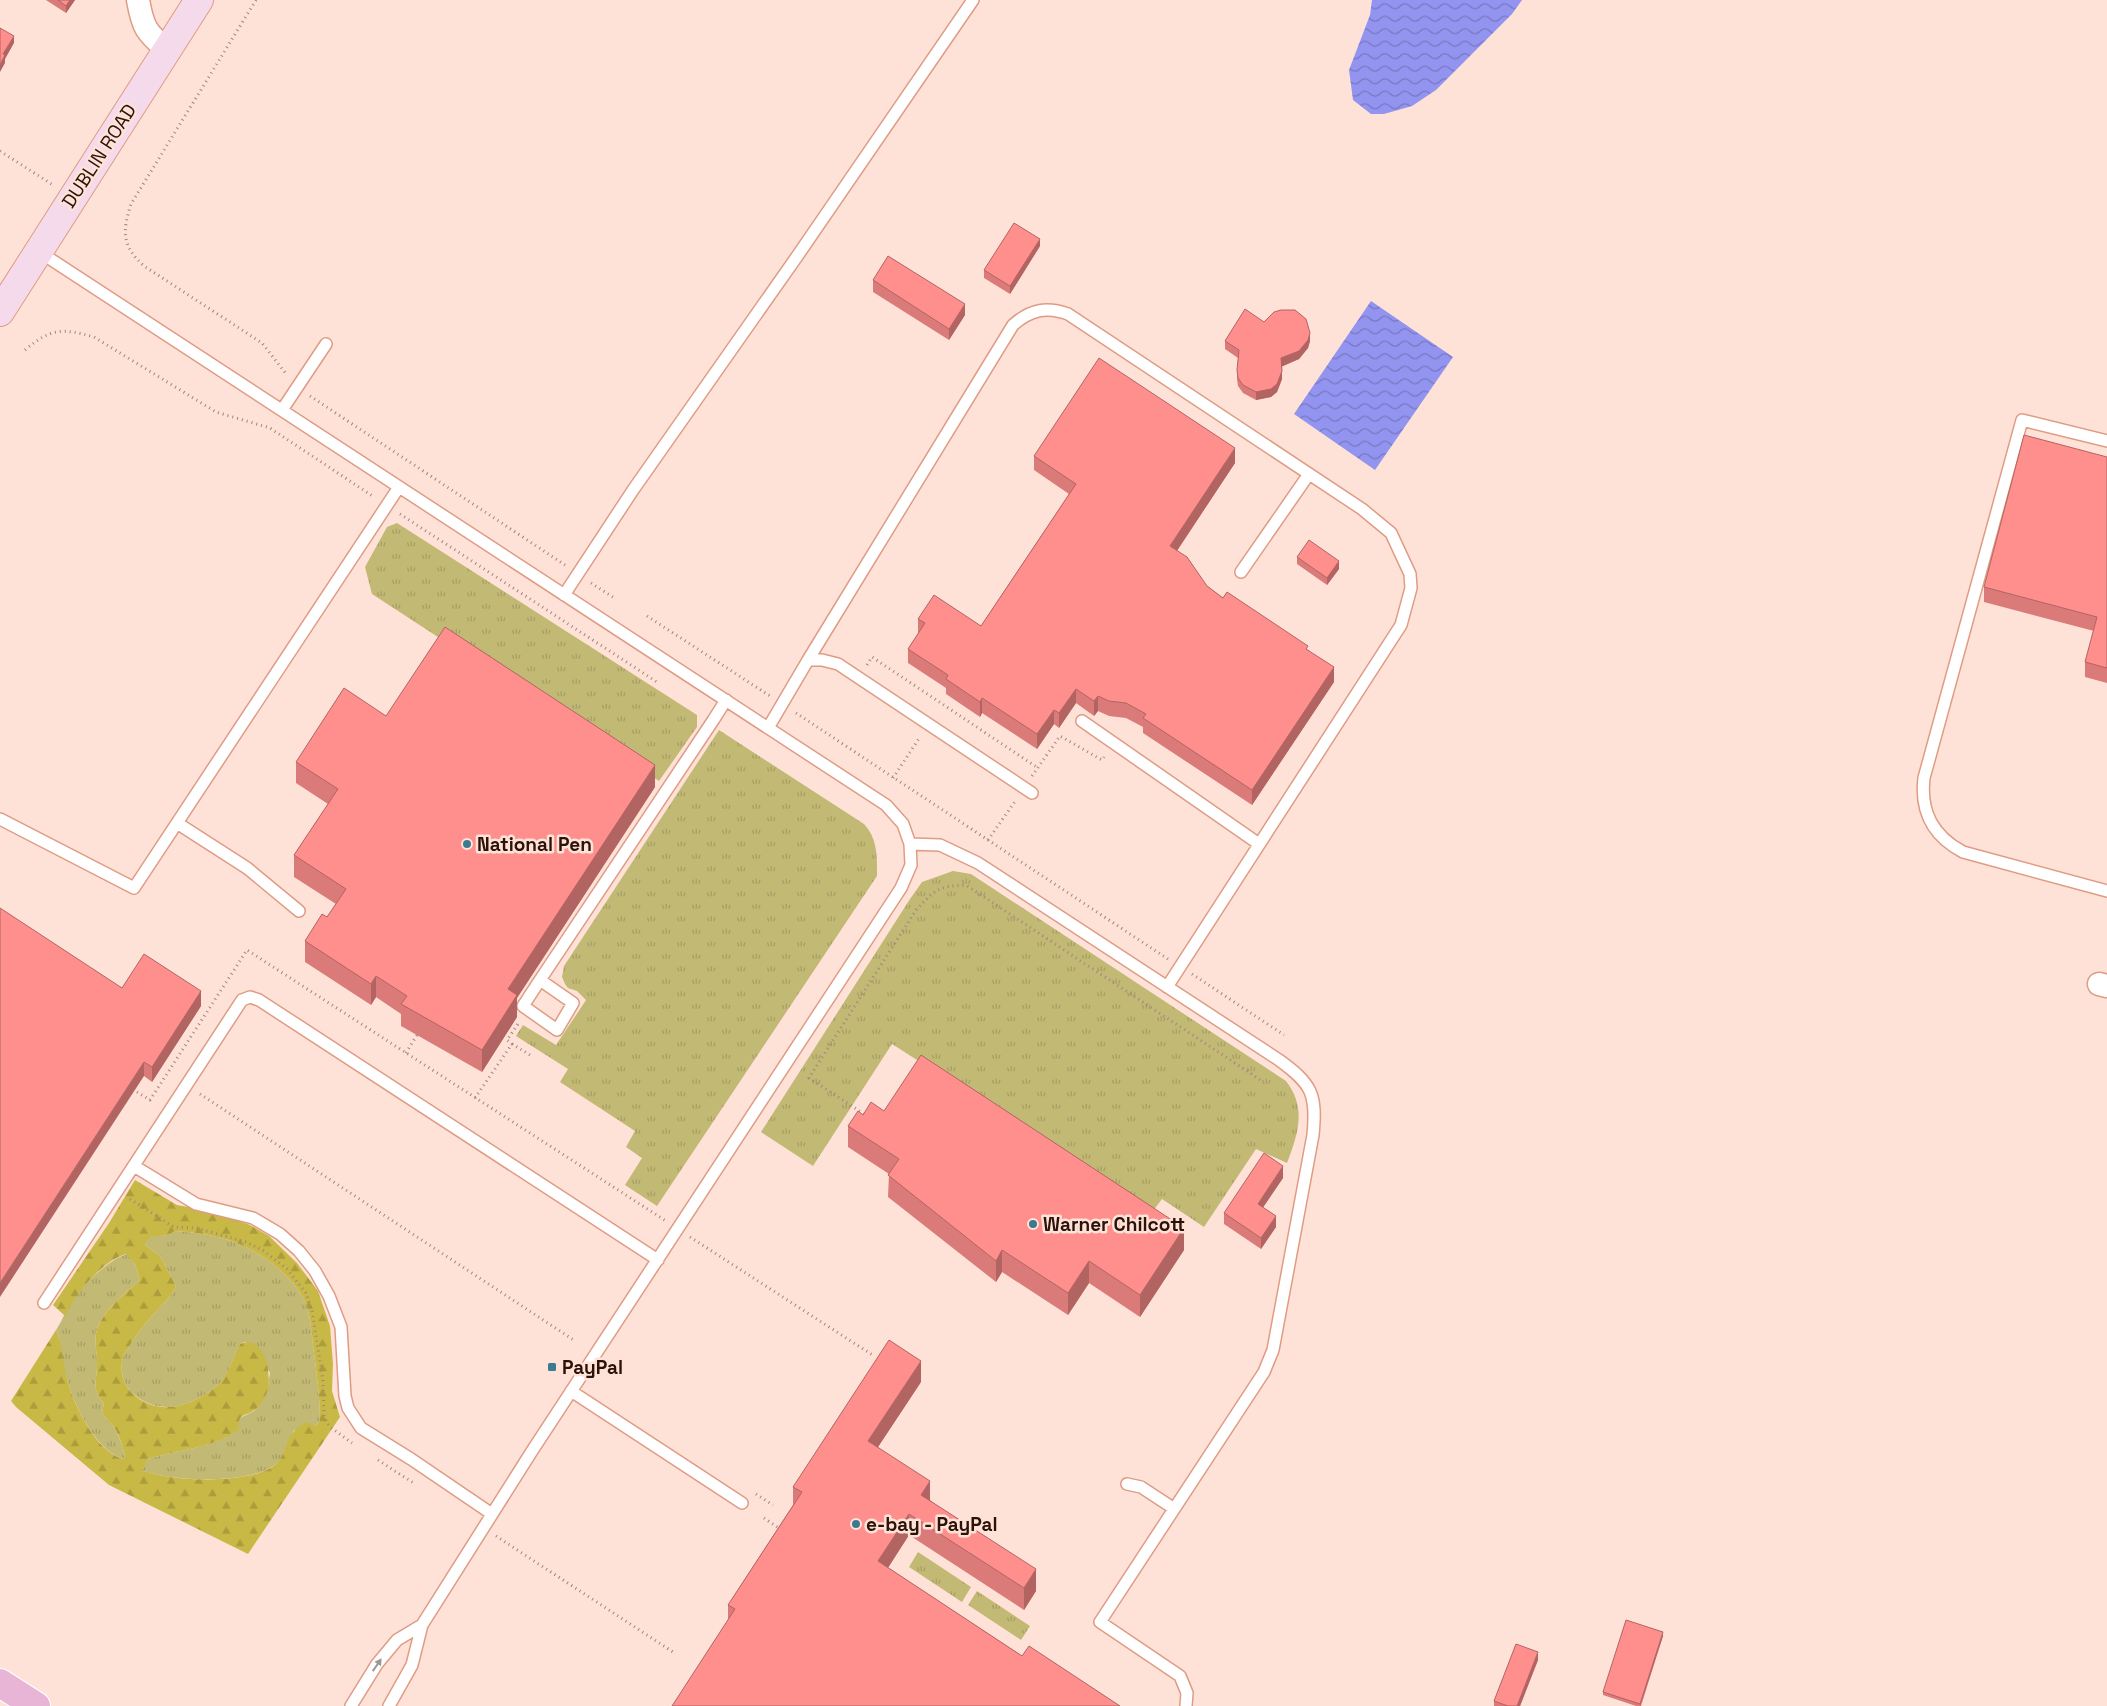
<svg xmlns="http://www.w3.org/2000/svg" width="2107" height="1706" viewBox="0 0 2107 1706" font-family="'Space Grotesk',sans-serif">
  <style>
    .grass { fill: url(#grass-tufts) }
    .forest { fill: url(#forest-firs); fill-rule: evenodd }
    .water { fill: url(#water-waves) }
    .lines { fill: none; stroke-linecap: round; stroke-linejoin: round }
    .lane-casing { stroke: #df9c84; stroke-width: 14 }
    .street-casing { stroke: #df9c84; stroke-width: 25 }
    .secondary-casing { stroke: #df9c84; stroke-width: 30 }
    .primary-casing { stroke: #fff; stroke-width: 30 }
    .path { stroke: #a1867c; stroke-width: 3; stroke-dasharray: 1 4; stroke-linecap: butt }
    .lane { stroke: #fff; stroke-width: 11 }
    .street { stroke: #fff; stroke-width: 22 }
    .secondary { stroke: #f4daeb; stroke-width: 28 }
    .primary { stroke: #e9b5d7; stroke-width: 28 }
    .wall { fill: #da7b79 }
    .shaded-wall { fill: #b26463 }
    .building { fill: #fe8f8d; stroke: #b26463 }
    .oneway { fill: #a09591 }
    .poi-dot { fill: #3c7b8f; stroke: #ffe2d7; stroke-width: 2 }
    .labels { text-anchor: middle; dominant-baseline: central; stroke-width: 5; stroke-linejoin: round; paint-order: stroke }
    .street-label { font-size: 19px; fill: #2c130a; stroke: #ffe2d7 }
    .poi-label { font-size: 19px; font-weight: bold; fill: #2c130a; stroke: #ffe2d7; text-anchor: start }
  </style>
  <defs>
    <pattern id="grass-tufts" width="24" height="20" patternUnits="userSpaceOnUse" patternTransform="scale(1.25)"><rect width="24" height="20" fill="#c2b975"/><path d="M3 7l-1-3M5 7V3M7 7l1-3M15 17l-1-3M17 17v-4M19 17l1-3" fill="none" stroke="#a79e64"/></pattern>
    <pattern id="forest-firs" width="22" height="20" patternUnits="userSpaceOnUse" patternTransform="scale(1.25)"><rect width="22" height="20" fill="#c8b845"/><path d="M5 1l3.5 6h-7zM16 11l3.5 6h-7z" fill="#ac9d3b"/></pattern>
    <pattern id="water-waves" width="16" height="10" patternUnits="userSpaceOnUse" patternTransform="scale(1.25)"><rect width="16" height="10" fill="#9294f0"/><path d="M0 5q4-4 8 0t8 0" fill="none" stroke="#7778c1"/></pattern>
  </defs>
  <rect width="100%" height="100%" fill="#ffe2d7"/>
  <path class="grass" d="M397 523 697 715V727L659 781 372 594 365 567 387 527Z
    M719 730 864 824C878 839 877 857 877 876L657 1206 625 1185 642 1158 626 1147 635 1131 560 1082 568 1069 516 1036 523 1025 556 1045 586 1000 577 991 568 988 565 984 562 977 564 966Z
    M953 871 971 874 1286 1081C1307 1108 1298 1134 1287 1163L1256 1149 1204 1227 1162 1199 1153 1211 892 1044 813 1166 761 1132 910 899 922 882Z
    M175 1231C218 1234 248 1242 280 1270 290 1279 299 1289 304 1300 311 1315 311 1329 313 1345 316 1370 320 1395 320 1421L315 1426 294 1430C289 1440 287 1452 279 1461 260 1483 191 1481 164 1476 156 1475 150 1472 141 1471L148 1459C179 1449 211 1449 237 1430L240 1418 254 1411 267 1391 270 1373 252 1344 245 1342 240 1344C233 1357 229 1376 218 1385 206 1396 186 1406 170 1407 142 1408 115 1387 123 1357 124 1353 127 1350 129 1347 140 1327 157 1311 172 1294L176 1286 160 1256 145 1245 150 1236 169 1235Z
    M127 1254 135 1264 140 1280C125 1294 101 1311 96 1333 94 1344 98 1356 97 1368 96 1383 92 1391 104 1403 100 1419 106 1415 113 1426 118 1433 125 1451 125 1459 99 1455 74 1406 68 1382 64 1371 60 1357 59 1345 59 1339 59 1336 56 1330 63 1320 67 1306 75 1296 86 1282 110 1259 127 1254Z
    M918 1552 971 1587 962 1602 909 1567Z
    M977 1591 1030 1626 1021 1640 968 1605Z"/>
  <path class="forest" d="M135 1180 177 1205 211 1211 250 1225 269 1236 297 1263 318 1291 330 1326 333 1364 332 1391 340 1417 248 1554 109 1485 16 1407 11 1401 56 1330C61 1339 64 1370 68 1382 74 1406 99 1456 125 1459 125 1451 118 1432 113 1426 106 1415 100 1419 104 1403 92 1391 96 1383 97 1368 98 1356 94 1344 96 1333 102 1310 124 1295 140 1280L135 1264 126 1254C102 1261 75 1294 65 1316L53 1305 109 1223ZM175 1231C218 1234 248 1242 280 1270 290 1279 299 1289 304 1300 311 1315 311 1329 313 1345 316 1370 320 1395 320 1421L315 1426 306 1422C302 1425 297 1427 294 1431 285 1441 286 1455 276 1464 254 1483 191 1481 164 1476 156 1475 150 1472 142 1471L148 1459C179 1449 211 1449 238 1430L240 1418C244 1414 249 1414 253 1411 259 1407 265 1398 267 1392 273 1374 264 1333 240 1344 233 1357 229 1375 218 1385 206 1396 186 1406 170 1407 142 1409 115 1387 123 1357 124 1353 127 1350 129 1347 140 1327 157 1311 172 1294L176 1286 160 1256 145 1245 150 1237 169 1235Z"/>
  <path class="water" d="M1372 0H1522L1512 14 1436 90 1412 106 1384 114H1371L1353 100 1349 70 1370 15Z
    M1371 301 1453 357 1375 470 1294 414Z"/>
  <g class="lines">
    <g class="lane-casing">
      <path id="lane" d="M38 251 886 805 903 824 910 844 911 865 901 888 532 1451 422 1625 412 1665 389 1706
        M282 410 326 344
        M2107 441 2022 420 1924 778C1920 812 1933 836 1963 852L2107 891
        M1241 572 1309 474
        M564 595 633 490 798 255 973 0
        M808 660 1013 325C1030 310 1046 306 1068 314L1362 509 1391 533 1410 574 1411 588 1401 625 1167 987
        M1082 721 1259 844
        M768 728 808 660H822L838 664 1032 793
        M0 819 134 888 399 487
        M177 823 247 868 299 911
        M910 844 940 845 978 863 1279 1060C1312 1084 1317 1094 1313 1135L1273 1350 1264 1372 1100 1622 1180 1676 1187 1693 1186 1706
        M540 980 573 1003 557 1030 523 1006 540 980 714 719 726 700
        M134 1166 196 1204 253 1218 280 1234 299 1251 315 1271 329 1296 341 1327 345 1396 348 1408 361 1428 411 1459 492 1514
        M44 1303 242 1000 250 997 259 1000 658 1260
        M571 1391 742 1503
        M1127 1484 1141 1487 1173 1508
        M351 1706 377 1664 397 1640 422 1625"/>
    </g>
    <g class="street-casing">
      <path id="street" d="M138 0C143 28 146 32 167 50
        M2099 984 2107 986"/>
    </g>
    <g class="secondary-casing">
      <path id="secondary" d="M0 312 199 0"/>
    </g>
    <g class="primary-casing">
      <path id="primary" d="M0 1683 36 1706"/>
    </g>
    <path class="path" d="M256 0 131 204C122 232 122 246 144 266L262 343 287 375
      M0 151 53 185
      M25 350C51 328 62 328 94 337L216 412 270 428 374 497
      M310 396 565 565
      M400 514 657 682
      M591 583 616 599
      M647 616 770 696
      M867 665 872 657 1038 768
      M796 713 1168 959
      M1032 776 1060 736 1102 760 1104 757
      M893 778 920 737
      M988 840 1016 800
      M1192 974 1284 1035
      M512 1044 530 1055
      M406 1053 417 1035
      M137 1092 150 1100 247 950 666 1221
      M200 1094 575 1341
      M475 1098 512 1044 507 1040 520 1021
      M864 1114 809 1078 916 910C935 890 938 886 966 885L1262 1081
      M130 1199 174 1227 196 1228 246 1242 264 1251 287 1269 306 1293 312 1311 323 1380 324 1417 330 1427 352 1443
      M690 1237 874 1356
      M378 1460 415 1484
      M756 1494 773 1505
      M764 1518 780 1529
      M496 1536 673 1652"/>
    <use href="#lane" class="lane"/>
    <use href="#street" class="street"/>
    <use href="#secondary" class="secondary"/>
    <use href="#primary" class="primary"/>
  </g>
  <path class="wall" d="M46 0H75L66 13Z
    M1040 246 1010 294 984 278V270Z
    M873 280 965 315 949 340 873 292Z
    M1264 322 1310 341 1308 348 1299 359 1282 366V379L1277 392 1271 397 1256 400 1243 393 1238 386 1237 379 1238 358 1225 349V341Z
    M1034 456 1235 463 1177 551 1207 586 1223 598 1308 650 1334 682 1252 805 1143 733V727L1126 718 1109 716 1098 711 1094 716 1076 703 1059 728 1054 724 1037 749 982 713 980 717 946 694V688L908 663V649L918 634V619L981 626 1069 494 1034 470Z
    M2107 457V683L2085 677V662L2094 631 1984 602V587Z
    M1297 557 1339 569 1327 585 1297 564Z
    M386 716 655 787 517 998V1017L482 1072 401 1026V1014L376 997 371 1005 305 962V941L327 917 336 904 294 877V855L328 804 296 783V762Z
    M122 988 201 1006 152 1082 144 1076Z
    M884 1111 1184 1250 1140 1317 1089 1283 1068 1315 1002 1272 996 1282 888 1197 889 1174 848 1147V1126L863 1115Z
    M1283 1178 1263 1207 1276 1227 1261 1249 1224 1224V1213Z
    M921 1382 878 1447 930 1500 1036 1591 1024 1610 909 1535 888 1568 1022 1656 1120 1706 728 1620V1605L793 1505V1487Z
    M1663 1636 1641 1706H1636L1603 1695V1692Z
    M1538 1660 1520 1706H1494V1701Z"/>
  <path class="shaded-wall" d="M70 0H75L66 13V6Z
    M14 36V43L5 59V63L0 72V65L3 54Z
    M1040 239V246L1010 294V286Z
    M965 304V315L949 340V329Z
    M1310 333V341L1308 348 1299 359 1281 367V358Z
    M1282 371V379L1277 392 1271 397 1256 400V392Z
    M1235 448V463L1170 561V546Z
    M1339 561V569L1327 585V578Z
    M1334 667V682L1252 805V790Z
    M1076 689V703L1059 728V713Z
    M1098 696V711L1094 716V701Z
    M982 698V713L980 717V702Z
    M1054 710V724L1037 749V734Z
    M655 765V787L517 998V1017L482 1072V1050L508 989Z
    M376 976V997L371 1005V984Z
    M201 991V1006L152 1082V1067Z
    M144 1062V1076L0 1297V1283Z
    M1283 1166V1178L1258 1215V1204Z
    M1276 1216V1227L1261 1249V1238Z
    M1184 1228V1250L1140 1317V1295Z
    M1002 1250V1272L996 1282V1261Z
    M1089 1261V1283L1068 1315V1293Z
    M921 1361V1382L868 1462V1441Z
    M930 1481V1503L921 1495Z
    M909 1514V1535L878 1583V1561Z
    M1036 1569V1591L1024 1610V1588Z
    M1663 1632V1636L1640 1706V1704Z
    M1538 1652V1660L1520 1706H1517Z"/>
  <path class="building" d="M58 0H70L66 6Z
    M0 28 14 36 3 54 5 55 0 65Z
    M1014 223 1040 239 1010 286 984 270Z
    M888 256 965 304 949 329 873 280Z
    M1245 309 1264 322 1274 312 1281 310H1295L1306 319 1310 333 1308 340 1299 351 1281 358 1282 371 1277 384 1271 389 1256 392 1243 385 1238 378 1237 370 1239 350 1225 341Z
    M1099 358 1235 448 1170 546 1187 557 1207 586 1223 598 1227 592 1308 646 1306 649 1334 667 1252 790 1143 718 1146 714 1126 703 1109 701 1098 696 1094 701 1076 689 1059 713 1054 710 1037 734 982 698 980 702 946 679 948 675 908 649 925 623 918 619 934 595 981 626 1076 484 1034 456Z
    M2024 435 2107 457V668L2085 662 2097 617 1984 587Z
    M1309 540 1339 561 1327 578 1297 557Z
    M445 627 655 765 508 989 517 995 482 1050 401 1004 407 996 376 976 371 984 305 941 322 914 327 917 346 889 294 855 338 789 296 762 344 688 386 716Z
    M0 908 122 988 144 954 201 991 152 1067 144 1062 0 1283Z
    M921 1055 1184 1228 1140 1295 1089 1261 1068 1293 1002 1250 996 1261 888 1175 899 1159 848 1126 858 1111 863 1115 871 1102 884 1111Z
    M1264 1153 1283 1166 1258 1204 1276 1216 1261 1238 1224 1213Z
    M889 1340 921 1361 868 1441 930 1481 921 1495 1036 1569 1024 1588 909 1514 878 1561 1022 1656 1029 1646 1120 1706H672L735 1609 728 1605 802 1492 793 1487Z
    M1626 1620 1663 1632 1640 1704 1603 1692Z
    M1516 1644 1538 1652 1517 1706H1508L1494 1701Z"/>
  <defs><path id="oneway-solid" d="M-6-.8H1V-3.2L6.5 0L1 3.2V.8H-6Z" transform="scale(1.25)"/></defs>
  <use class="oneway" href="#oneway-solid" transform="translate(377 1665) rotate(-55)"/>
  <g class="poi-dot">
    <circle cx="467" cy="844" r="5"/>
    <circle cx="1033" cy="1224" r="5"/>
    <rect x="547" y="1362" width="10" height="10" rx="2.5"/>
    <circle cx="856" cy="1524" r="5"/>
  </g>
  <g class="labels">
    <g class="street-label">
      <text transform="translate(99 156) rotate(-57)">DUBLIN ROAD</text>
    </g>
    <g class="poi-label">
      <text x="477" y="844">National Pen</text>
      <text x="1043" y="1224">Warner Chilcott</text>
      <text x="562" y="1367">PayPal</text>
      <text x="866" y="1524">e-bay - PayPal</text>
    </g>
  </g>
</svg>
